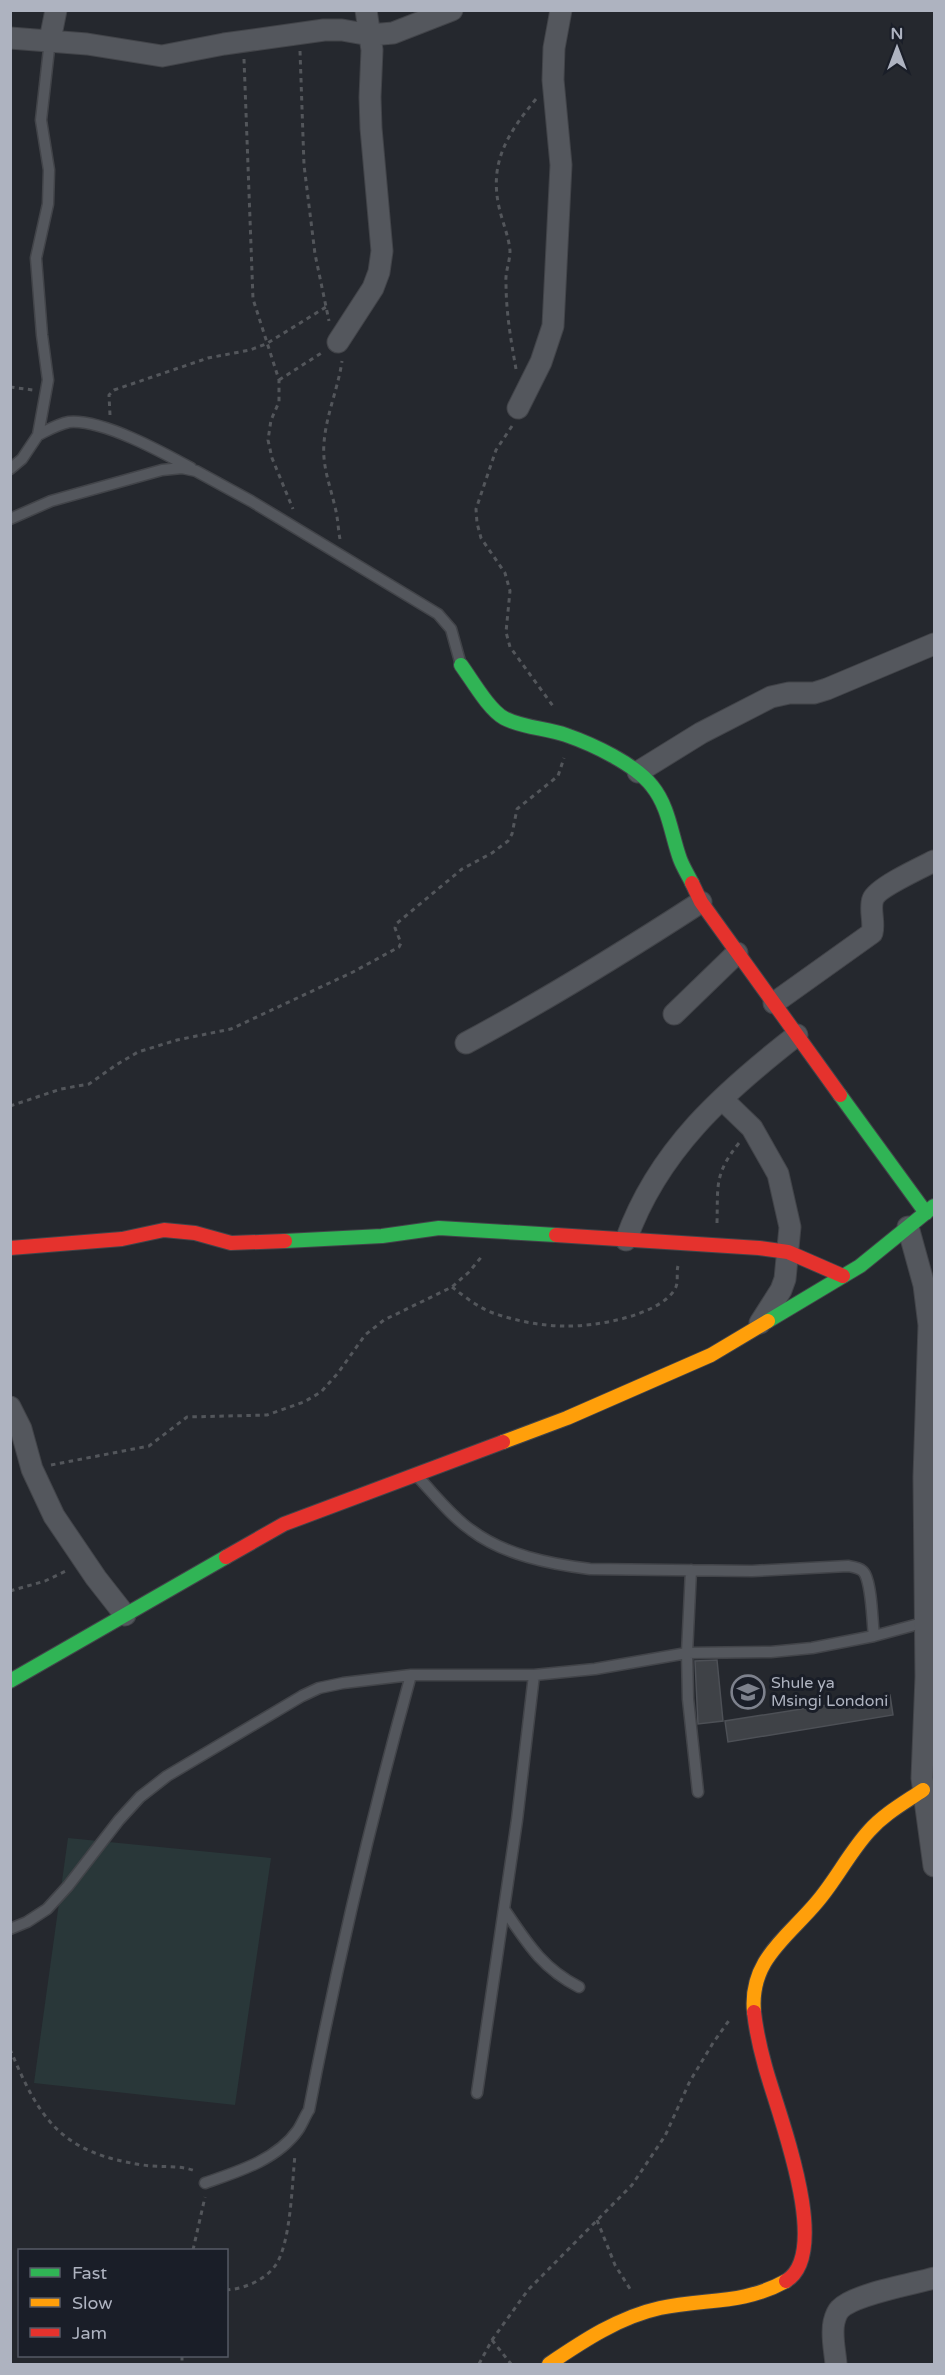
<svg xmlns="http://www.w3.org/2000/svg" width="945" height="2375" viewBox="0 0 945 2375" font-family="'Varela Round',sans-serif">
  <style>
    .green { fill: #293739 }
    .building { fill: #3f4247; stroke: #4d5056; stroke-width: 1.5 }
    .lines { fill: none; stroke-linecap: round; stroke-linejoin: round }
    .lane-casing { stroke: #424449; stroke-width: 13 }
    .street-casing { stroke: #424449; stroke-width: 23 }
    .fast-casing { stroke: #424449; stroke-width: 16 }
    .slow-casing { stroke: #424449; stroke-width: 16 }
    .jam-casing { stroke: #424449; stroke-width: 16 }
    .path { stroke: #53565b; stroke-width: 3; stroke-dasharray: 4.5 4.5; stroke-linecap: butt }
    .lane { stroke: #54575d; stroke-width: 10 }
    .street { stroke: #54575d; stroke-width: 21 }
    .fast { stroke: #30b455; stroke-width: 14 }
    .slow { stroke: #ff9f0a; stroke-width: 14 }
    .jam { stroke: #e5322d; stroke-width: 14 }
    .labels { text-anchor: middle; dominant-baseline: central; stroke-width: 6; stroke-linejoin: round; paint-order: stroke }
    .poi-label { font-size: 16px; fill: #aeb3c0; stroke: #1a1e28; text-anchor: start }
  </style>
  <rect width="100%" height="100%" fill="#25282e"/>
  <path class="green" d="M68 1838 271 1858 235 2105 34 2083Z"/>
  <path class="building" d="M717 1660 723 1721 698 1724 695 1661Z
    M890 1695 893 1715 728 1742 725 1721Z"/>
  <g class="lines">
    <g class="lane-casing">
      <path id="lane" d="M38 435C48 430 58 424 69 422 102 419 162 452 191 468
        M10 469 22 459 38 435 48 380 42 335 36 258 48 204 49 170 41 120 50 40
        M10 519 51 501 162 470 182 468 196 471 251 501 438 614 451 629 461 665
        M418 1477C435 1495 451 1516 471 1530 504 1555 550 1564 590 1569L752 1571 848 1566C854 1567 862 1568 865 1574 872 1588 872 1620 874 1636
        M691 1570 687 1653 688 1699 698 1792
        M504 1909C527 1943 542 1968 579 1987
        M10 1929 27 1922 47 1909 68 1886 119 1820 140 1797 167 1776 302 1696 319 1688 343 1683 411 1675H534L595 1669 687 1653 771 1652 812 1648 874 1636 926 1622
        M477 2093 517 1820 534 1675
        M205 2183C237 2172 277 2160 298 2130 302 2124 305 2116 309 2110 337 1963 371 1819 411 1675"/>
    </g>
    <g class="street-casing">
      <path id="street" d="M10 38 87 44 162 56 224 44 324 30H342L370 35 393 33 452 10
        M50 40 56 10
        M338 342 373 288 379 272 382 251 371 128 370 97 372 50 366 10
        M518 408 541 362 553 326 561 165 553 80 554 48 561 10
        M638 772 701 733 771 697 789 693H814L827 689 934 644
        M774 1003 872 933C875 922 869 909 873 899 877 888 922 867 934 861
        M674 1014 737 953
        M466 1043C546 1000 624 952 701 902
        M722 1099 752 1128 778 1174 790 1227 785 1279 781 1290 760 1323
        M908 1227 924 1285 929 1325 924 1477 926 1677 922 1778 934 1866
        M626 1240C658 1150 724 1092 797 1035
        M10 1407 21 1429 32 1469 54 1516 96 1578 125 1615
        M836 2364C835 2351 831 2335 834 2322 835 2318 837 2312 840 2309 854 2294 913 2284 934 2278"/>
    </g>
    <g class="fast-casing">
      <path id="fast" d="M461 665C472 680 489 710 504 718 523 728 547 728 566 735 592 744 635 764 652 786 669 807 671 834 680 859 683 867 688 875 692 883
        M840 1095 926 1213
        M285 1241 382 1236 439 1228 556 1235
        M768 1321 860 1266 934 1206
        M10 1681 226 1557"/>
    </g>
    <g class="slow-casing">
      <path id="slow" d="M503 1442 567 1418 711 1355 768 1321
        M754 2012C749 1960 788 1937 817 1902 836 1880 849 1853 869 1831 884 1814 904 1803 923 1790
        M549 2364C583 2341 619 2317 660 2308 707 2298 742 2305 786 2281"/>
    </g>
    <g class="jam-casing">
      <path id="jam" d="M692 883 701 902 840 1095
        M556 1235 759 1248 788 1252 843 1276
        M10 1248 122 1239 164 1230 195 1233 231 1243 285 1241
        M226 1557 284 1524 503 1442
        M754 2012C756 2030 760 2048 765 2066 776 2108 834 2252 786 2281"/>
    </g>
    <path class="path" d="M300 51 304 165 315 254 329 321
      M244 59 253 299 279 380V402L271 420 268 440 272 458 293 509
      M516 369C511 341 506 312 506 283 505 272 510 262 510 251 509 237 502 221 499 207 489 162 508 133 536 99
      M279 380 323 352
      M10 387 33 390
      M110 415 109 395 114 390 208 358 250 350 266 344 326 307
      M512 426 496 450 476 509 477 523 481 538 505 573 510 591 506 632 510 647 553 706
      M340 539C338 529 338 518 335 507 330 485 322 466 324 443 326 415 338 389 342 361
      M10 1106 61 1089 89 1084 116 1065 138 1052 177 1040 231 1029 353 972 399 947 401 943 395 928 396 924 462 869 492 853 508 841 512 834 517 809 558 776 564 758
      M717 1223C718 1186 714 1174 739 1143
      M452 1287C465 1297 480 1309 496 1314 517 1321 542 1326 564 1326 594 1327 659 1316 675 1289 679 1282 676 1273 678 1266
      M51 1465 149 1446 187 1417 267 1415 304 1402 321 1392 338 1373 365 1335 384 1320 452 1287 469 1272 483 1255
      M10 1591 45 1581 68 1570
      M10 2049C40 2121 62 2153 143 2165 160 2168 181 2164 197 2172
      M597 2220 615 2265 632 2292
      M193 2250 205 2197
      M226 2290C244 2289 265 2280 275 2266 291 2244 292 2183 295 2155
      M492 2340 511 2364
      M182 2356V2364
      M479 2364 492 2340 528 2290 632 2185 665 2136 690 2081 713 2043 730 2019"/>
    <use href="#lane" class="lane"/>
    <use href="#street" class="street"/>
    <use href="#fast" class="fast"/>
    <use href="#slow" class="slow"/>
    <use href="#jam" class="jam"/>
  </g>
  <defs>
    <g id="school-ring" transform="scale(1.725)"><circle r="9.5" fill="#1a1e28" stroke="#7e828d" stroke-width="1.5"/><path d="M0-5L7-2L0 1L-7-2ZM-4 1L0 2.5L4 1V4Q0 6-4 4Z" fill="#7e828d"/></g>
  </defs>
  <g fill-rule="evenodd">
    <use href="#school-ring" x="748" y="1692"/>
  </g>
  <g class="labels">
    <g class="poi-label">
      <text x="771" y="1683">Shule ya<tspan x="771" dy="18">Msingi Londoni</tspan></text>
    </g>
  </g>
  <rect width="945" height="2375" fill="none" stroke="#aeb3c0" stroke-width="24"/>
  <rect x="18" y="2249" width="210" height="108" fill="#1a1e28" stroke="#555a65" stroke-width="1.5"/>
  <rect x="30" y="2268" width="30" height="9" fill="#30b455" stroke="#555a65" stroke-width="1.5"/>
  <text x="72" y="2279" font-size="18" fill="#aeb3c0">Fast</text>
  <rect x="30" y="2298" width="30" height="9" fill="#ff9f0a" stroke="#555a65" stroke-width="1.5"/>
  <text x="72" y="2309" font-size="18" fill="#aeb3c0">Slow</text>
  <rect x="30" y="2328" width="30" height="9" fill="#e5322d" stroke="#555a65" stroke-width="1.5"/>
  <text x="72" y="2339" font-size="18" fill="#aeb3c0">Jam</text>
  <g transform="translate(897 48)" stroke="#1a1e28" stroke-width="4.5" paint-order="stroke">
  <path d="M0-4.5L10 22L0 15L-10 22Z" fill="#aeb3c0"/>
  <text y="-9" font-size="16" font-weight="bold" text-anchor="middle" fill="#aeb3c0">N</text>
  </g>
</svg>
